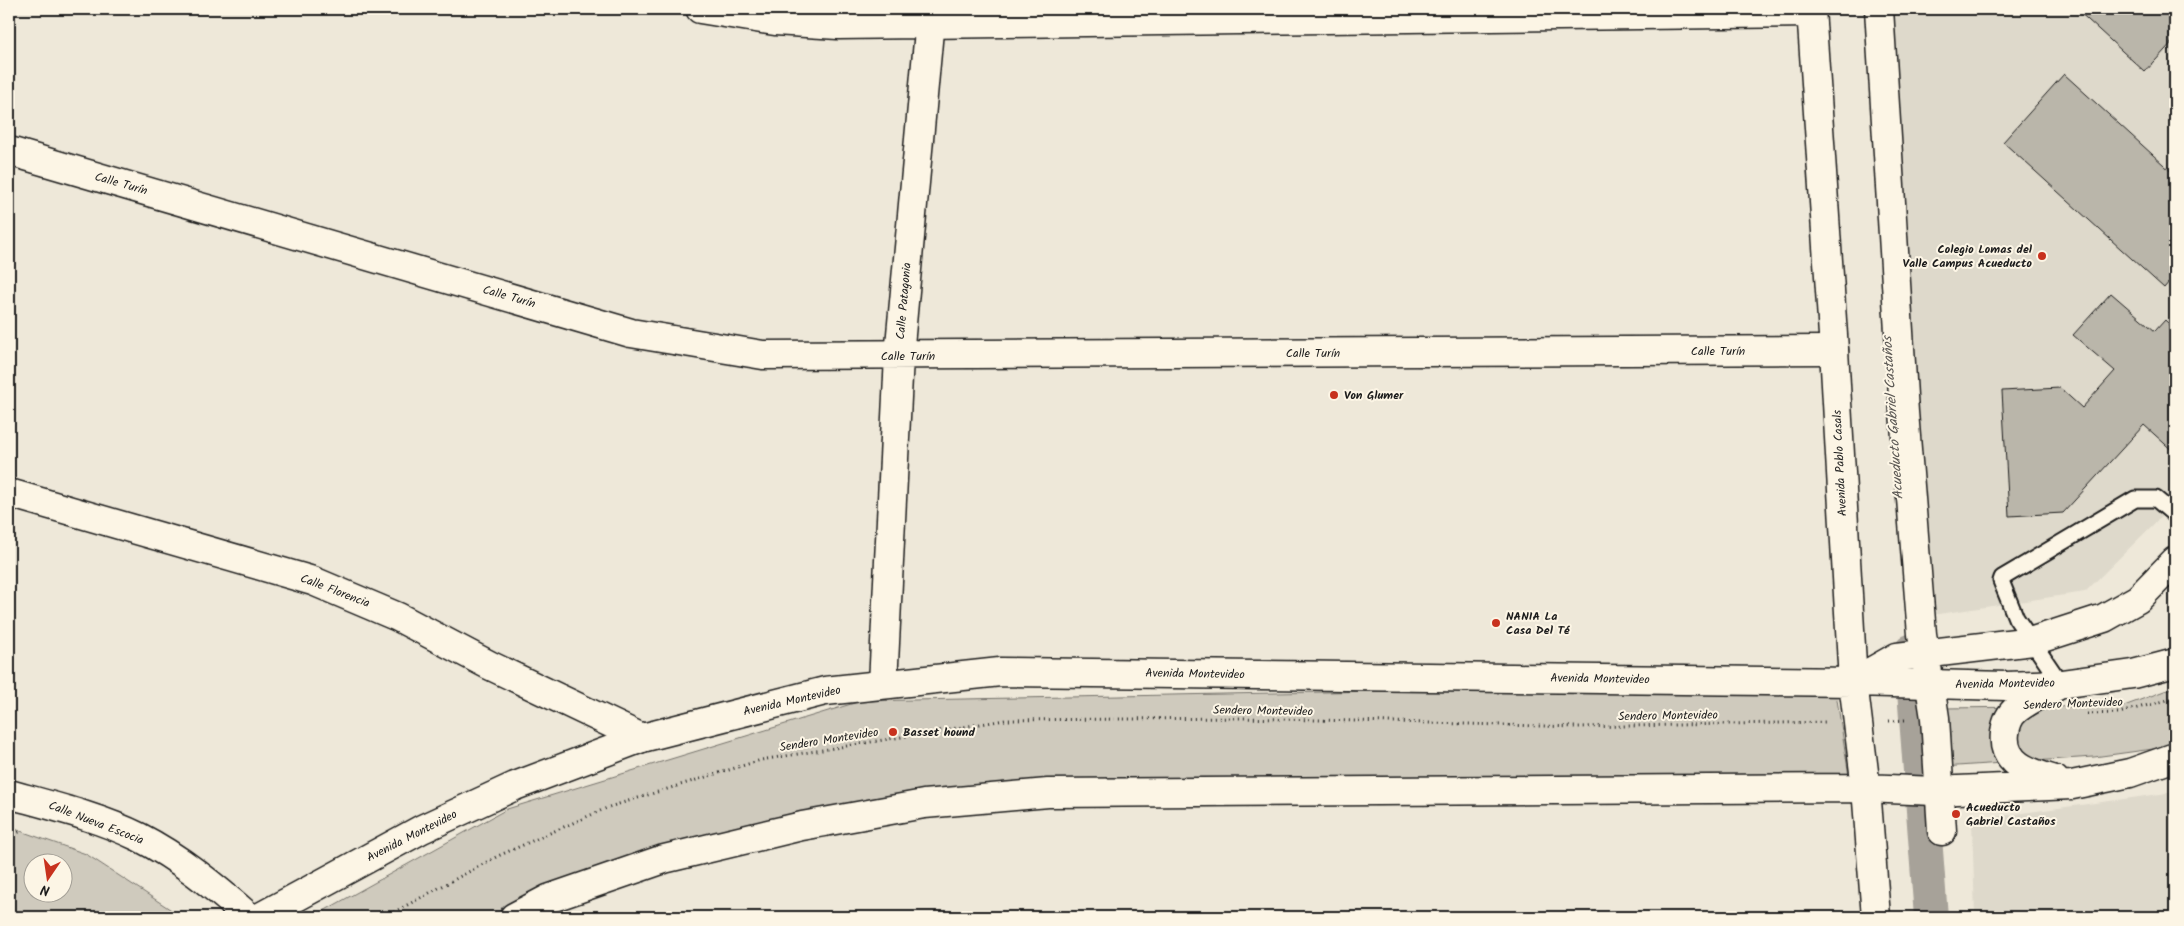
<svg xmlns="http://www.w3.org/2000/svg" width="2184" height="926" viewBox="0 0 2184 926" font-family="Kalam,sans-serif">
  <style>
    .built { fill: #ded9cb }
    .green { fill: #cfcabd; stroke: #76736c; fill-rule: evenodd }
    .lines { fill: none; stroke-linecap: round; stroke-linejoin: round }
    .canal { stroke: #a7a299; stroke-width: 34 }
    .building { fill: #bab6aa; stroke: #1c1c1c }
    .lane-casing { stroke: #1c1c1c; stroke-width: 19 }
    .street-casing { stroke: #1c1c1c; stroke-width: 31 }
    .secondary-casing { stroke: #1c1c1c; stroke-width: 31 }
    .path { stroke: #1c1c1c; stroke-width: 3; stroke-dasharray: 1 4; stroke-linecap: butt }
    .lane { stroke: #fcf5e5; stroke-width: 15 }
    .street { stroke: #fcf5e5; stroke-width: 28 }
    .secondary { stroke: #fcf5e5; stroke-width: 28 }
    .poi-dot { fill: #c8321e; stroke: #fcf5e5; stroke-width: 2 }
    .labels { text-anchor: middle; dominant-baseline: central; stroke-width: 4; stroke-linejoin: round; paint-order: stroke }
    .street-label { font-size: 12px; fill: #1c1c1c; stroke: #fcf5e5 }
    .poi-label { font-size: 12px; font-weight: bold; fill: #1c1c1c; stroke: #fcf5e5; text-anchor: start }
    .water-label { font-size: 14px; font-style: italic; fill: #5b5854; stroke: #fcf5e5 }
  </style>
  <rect width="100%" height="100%" fill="#eee8d9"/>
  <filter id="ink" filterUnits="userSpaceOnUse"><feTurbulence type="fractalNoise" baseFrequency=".02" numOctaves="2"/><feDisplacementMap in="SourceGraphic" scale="10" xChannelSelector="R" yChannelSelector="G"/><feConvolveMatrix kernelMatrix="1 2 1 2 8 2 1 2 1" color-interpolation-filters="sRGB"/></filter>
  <g filter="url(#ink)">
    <path class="built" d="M1893 9H2175V503L2085 592 1932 615Z
      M2175 792V917H1975L1972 820Z"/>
    <path class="green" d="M2175 687V746L2094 757 1942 767 1943 708 2124 706Z
      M1431 690 1836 693 1849 776 863 805 525 899 491 917H322L320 913 507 809 861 701Z
      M9 827 86 854 182 917H9ZM32 864H62V894H32Z"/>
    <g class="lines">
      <path class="canal" d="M1911 651 1931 917"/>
    </g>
    <path class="building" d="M2076 9H2175V39L2145 72Z
      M2064 74 2175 175V275L2164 288 2003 142Z
      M2111 293 2155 331 2165 320 2175 330V453L2144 425 2063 513 2009 516 2002 391 2060 388 2082 408 2115 371 2073 335Z"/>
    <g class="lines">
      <g class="lane-casing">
        <path id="lane" d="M2061 684 2016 618 2001 581 2002 578 2135 499H2156L2175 515"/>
      </g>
      <g class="street-casing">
        <path id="street" d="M700 9 775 21 838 25 1811 13
          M1879 9 1904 412 1922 634 1935 718 1942 831
          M9 151 631 333 763 355 1834 350
          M9 493 313 581 398 617 489 665 642 738
          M1853 682 1897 657 2033 641 2104 618 2138 599 2175 561
          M883 684 899 356 931 9
          M1866 788 1876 917
          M9 794C52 806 98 817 139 837 180 858 215 887 249 917"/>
      </g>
      <g class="secondary-casing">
        <path id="secondary" d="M1811 9 1834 350 1853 682 1866 788
          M2055 780C2031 773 2001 765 2005 733 2006 724 2009 715 2017 709 2028 700 2044 693 2057 686
          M260 917 422 829 515 786 642 738 825 691 1000 672 1853 682 2006 686 2061 684 2133 674 2175 663
          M514 917 548 899 664 859 802 826 924 804 1048 793 1866 788 1934 791 2072 785 2130 773 2175 757"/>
      </g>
      <path class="path" d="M2087 714 2119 713 2175 698
        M1889 721 1906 720
        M9 836 22 831
        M385 917 498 856 609 807 761 760 1005 720 1243 718 1578 727 1828 722"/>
      <use href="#lane" class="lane"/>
      <use href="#street" class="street"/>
      <use href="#secondary" class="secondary"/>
    </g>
  </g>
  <g class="poi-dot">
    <circle cx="2042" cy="256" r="5"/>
    <circle cx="1334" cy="395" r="5"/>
    <circle cx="1496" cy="623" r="5"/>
    <circle cx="893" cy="732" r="5"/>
    <circle cx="1956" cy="814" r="5"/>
  </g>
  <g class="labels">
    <g class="street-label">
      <text transform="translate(121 184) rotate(16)">Calle Turín</text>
      <text transform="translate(509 297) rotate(16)">Calle Turín</text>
      <text transform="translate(904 301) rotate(-85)">Calle Patagonia</text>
      <text x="1718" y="351">Calle Turín</text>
      <text x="1313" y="353">Calle Turín</text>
      <text x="908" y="356">Calle Turín</text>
      <text transform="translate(1840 463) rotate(-93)">Avenida Pablo Casals</text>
      <text transform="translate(335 591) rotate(21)">Calle Florencia</text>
      <text transform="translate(1195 674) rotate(1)">Avenida Montevideo</text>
      <text transform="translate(1600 679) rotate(1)">Avenida Montevideo</text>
      <text transform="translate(2005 684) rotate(-1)">Avenida Montevideo</text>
      <text transform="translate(792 701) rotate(-13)">Avenida Montevideo</text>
      <text transform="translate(2073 704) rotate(-2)">Sendero Montevideo</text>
      <text transform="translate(1263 711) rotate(1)">Sendero Montevideo</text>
      <text transform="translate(1668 716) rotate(-1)">Sendero Montevideo</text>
      <text transform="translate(829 740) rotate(-9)">Sendero Montevideo</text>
      <text transform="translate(96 823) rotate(21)">Calle Nueva Escocia</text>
      <text transform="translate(412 836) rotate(-27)">Avenida Montevideo</text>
    </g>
    <g class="poi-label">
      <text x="2032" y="249" text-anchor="end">Colegio Lomas del<tspan x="2032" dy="14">Valle Campus Acueducto</tspan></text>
      <text x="1344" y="395">Von Glumer</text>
      <text x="1506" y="616">NANIA La<tspan x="1506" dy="14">Casa Del Té</tspan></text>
      <text x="903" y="732">Basset hound</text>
      <text x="1966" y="807">Acueducto<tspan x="1966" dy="14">Gabriel Castaños</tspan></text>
    </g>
    <g class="water-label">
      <text transform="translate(1893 418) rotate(-94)">Acueducto Gabriel Castaños</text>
    </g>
  </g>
  <rect width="2184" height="926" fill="none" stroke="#fcf5e5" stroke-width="30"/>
  <rect x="15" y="15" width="2154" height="896" fill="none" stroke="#1c1c1c" stroke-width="2" filter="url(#ink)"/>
  <g transform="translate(48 878) rotate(193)"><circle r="24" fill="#fcf5e5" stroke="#a29e95"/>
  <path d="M0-4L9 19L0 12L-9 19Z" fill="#c8321e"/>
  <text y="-8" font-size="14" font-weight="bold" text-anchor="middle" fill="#1c1c1c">N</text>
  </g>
</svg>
